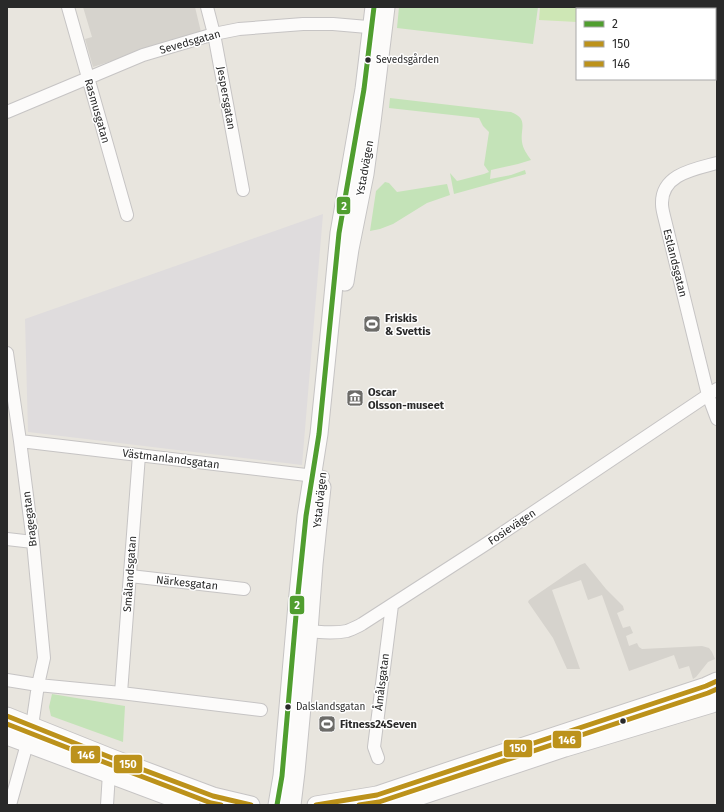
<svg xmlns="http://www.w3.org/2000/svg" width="724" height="812" viewBox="0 0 724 812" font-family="'Fira Sans',sans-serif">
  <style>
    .industrial { fill: #dfdcdd }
    .green { fill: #c4e3b8 }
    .pitch { fill: #cee7b5 }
    .plaza { fill: #d6d3cd }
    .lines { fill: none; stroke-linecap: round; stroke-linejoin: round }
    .minor-casing { stroke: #c6c4c4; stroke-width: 14 }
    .secondary-casing { stroke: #c6c4c4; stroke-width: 19 }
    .minor { stroke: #fcfbfa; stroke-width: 12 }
    .secondary { stroke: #fcfbfa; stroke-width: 17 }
    .bus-1-casing { stroke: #fff; stroke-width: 8 }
    .bus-2-casing { stroke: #fff; stroke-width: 8 }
    .bus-3-casing { stroke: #fff; stroke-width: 8 }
    .bus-1 { stroke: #509e2f; stroke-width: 5 }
    .bus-2 { stroke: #bc921b; stroke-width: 5 }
    .bus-3 { stroke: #bc921b; stroke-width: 5 }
    .bus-dot { fill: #292929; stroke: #fff; stroke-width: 1.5 }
    .labels { text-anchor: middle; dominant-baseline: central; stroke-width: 3; stroke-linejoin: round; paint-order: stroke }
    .bus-label { font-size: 10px; fill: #292929; stroke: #fff; text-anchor: start }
    .street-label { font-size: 11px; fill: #292929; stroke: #fff }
    .poi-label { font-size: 11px; font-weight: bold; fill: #292929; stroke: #fff; text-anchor: start }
    .line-badge { stroke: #fff; stroke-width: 1.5 }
    .badge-label { font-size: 11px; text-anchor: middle; font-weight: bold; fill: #fff }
  </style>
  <rect width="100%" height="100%" fill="#e8e5de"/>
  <path class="industrial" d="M323 214 302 465 28 432 25 319Z"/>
  <path class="green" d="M399 7H538L533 44 397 28Z
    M390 98 511 112C529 119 520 128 522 142 523 149 527 154 531 160L518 164 491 170 490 179 511 175 525 170 526 174 454 194 450 173 457 181 484 174 489 172 484 165 489 132 483 126 479 118 389 108Z
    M385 182 389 183 397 192 447 184 450 195 427 203 393 224 380 229 370 231 376 191Z
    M52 694 125 706 123 742 51 716 49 707Z"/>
  <path class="pitch" d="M540 7H717V31H715V9H577V22L539 20Z"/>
  <path class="plaza" d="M83 7H195L201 32 93 67 85 39 92 37Z
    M585 563 606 589 623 606 624 610 617 613 623 628 630 626 633 633 626 636 629 646 637 643 639 647 642 649 702 646 709 648 712 652 715 659 708 662 696 677 693 679 689 666 679 669 674 655 629 671 602 595 588 600 581 580 552 590 580 669H567L553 638 528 602 529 600 580 565Z"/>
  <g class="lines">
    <g class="minor-casing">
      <path id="minor" d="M68 7 127 215
        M207 7 214 34 243 190
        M7 112 143 55 214 34 239 29 303 24H333L379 28
        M717 163C695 169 661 174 662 204 662 208 663 212 664 216L708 395 717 419
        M7 353 20 441 33 542 44 658 38 685 32 726 10 805
        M20 441 323 477
        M7 539 33 542
        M130 576 244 589
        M301 630C316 632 332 634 347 631 352 629 357 627 362 624L486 544 717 389
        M7 680 38 685 121 693 261 710
        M121 693 139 455
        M378 758 374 747 392 605
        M107 805 109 773"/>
    </g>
    <g class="secondary-casing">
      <path id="secondary" d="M345 282 350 249 365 174 372 122 386 7
        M7 716 112 758 213 796 251 805
        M7 736 191 805
        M277 805 282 776 297 604 306 516 319 434 332 306 339 233 364 89 374 7
        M292 805 296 772 309 631 314 564 322 487
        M316 805 377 795 463 766 706 686 717 681
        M394 805 565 748 712 704 717 701"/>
    </g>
    <use href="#minor" class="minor"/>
    <use href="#secondary" class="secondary"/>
    <g class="bus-1-casing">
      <path id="bus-1" d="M277 805 282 776 297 604 306 516 319 434 339 233 364 89 374 7"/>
    </g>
    <g class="bus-2-casing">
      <path id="bus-2" d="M7 716 112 758 213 796 251 805
        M316 805 377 795 706 686 717 681"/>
    </g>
    <g class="bus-3-casing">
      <path id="bus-3" d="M7 724 109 764 211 803 221 805
        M359 805 379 802 708 693 717 689"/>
    </g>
    <use href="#bus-1" class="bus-1"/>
    <use href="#bus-2" class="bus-2"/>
    <use href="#bus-3" class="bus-3"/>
  </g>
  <defs>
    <g id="stadium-square" transform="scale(0.9)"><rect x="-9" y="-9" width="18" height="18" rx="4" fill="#6c6b68" stroke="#fff"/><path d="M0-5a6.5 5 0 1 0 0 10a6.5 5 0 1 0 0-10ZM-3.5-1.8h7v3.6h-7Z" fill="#fff"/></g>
    <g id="museum-square" transform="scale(0.9)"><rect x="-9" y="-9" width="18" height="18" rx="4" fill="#6c6b68" stroke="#fff"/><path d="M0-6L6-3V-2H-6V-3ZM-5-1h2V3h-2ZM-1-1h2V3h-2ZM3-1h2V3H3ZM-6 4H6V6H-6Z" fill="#fff"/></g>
  </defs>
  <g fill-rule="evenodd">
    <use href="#stadium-square" x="372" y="324"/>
    <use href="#museum-square" x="355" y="398"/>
    <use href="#stadium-square" x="327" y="724"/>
  </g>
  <g class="bus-dot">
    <circle cx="368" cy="60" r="3.5"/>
    <circle cx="288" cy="707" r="3.5"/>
    <circle cx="623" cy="721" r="3.5"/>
  </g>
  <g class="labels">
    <g class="bus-label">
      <text x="376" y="60">Sevedsgården</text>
      <text x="296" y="707">Dalslandsgatan</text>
    </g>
    <g class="street-label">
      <text transform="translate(190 42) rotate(-16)">Sevedsgatan</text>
      <text transform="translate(226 98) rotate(80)">Jespersgatan</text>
      <text transform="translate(97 111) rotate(74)">Rasmusgatan</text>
      <text transform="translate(365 168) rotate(-80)">Ystadvägen</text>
      <text transform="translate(675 263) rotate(76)">Estlandsgatan</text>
      <text transform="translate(171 459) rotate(7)">Västmanlandsgatan</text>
      <text transform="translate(320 500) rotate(-84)">Ystadvägen</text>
      <text transform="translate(30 519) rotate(-97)">Bragegatan</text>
      <text transform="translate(512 527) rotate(-34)">Fosievägen</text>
      <text transform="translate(130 574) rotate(-86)">Smålandsgatan</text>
      <text transform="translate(187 583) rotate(6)">Närkesgatan</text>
      <text transform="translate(382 682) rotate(-83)">Åmålsgatan</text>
    </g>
    <g class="poi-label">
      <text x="385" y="318">Friskis<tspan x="385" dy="13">&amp; Svettis</tspan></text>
      <text x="368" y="392">Oscar<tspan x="368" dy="13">Olsson-museet</tspan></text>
      <text x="340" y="724">Fitness24Seven</text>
    </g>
  </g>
  <g class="line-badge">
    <rect x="336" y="196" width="15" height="19" rx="4" fill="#509e2f"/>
    <rect x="289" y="595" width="16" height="20" rx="4" fill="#509e2f"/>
    <rect x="552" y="730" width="30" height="19" rx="4" fill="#bc921b"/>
    <rect x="503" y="739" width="30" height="19" rx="4" fill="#bc921b"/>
    <rect x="70" y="745" width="31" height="19" rx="4" fill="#bc921b"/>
    <rect x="113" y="754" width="30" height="20" rx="4" fill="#bc921b"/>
  </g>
  <g class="badge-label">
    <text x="344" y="210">2</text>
    <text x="297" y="609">2</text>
    <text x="567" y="744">146</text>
    <text x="518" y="752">150</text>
    <text x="86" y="759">146</text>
    <text x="128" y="768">150</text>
  </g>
  <rect width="724" height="812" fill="none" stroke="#292929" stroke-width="16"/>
  <rect x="576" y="8" width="140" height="72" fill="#ffffff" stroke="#a9a9a9"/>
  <rect x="584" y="21" width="20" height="6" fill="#509e2f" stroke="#a9a9a9"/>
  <text x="612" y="28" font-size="12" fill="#292929">2</text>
  <rect x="584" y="41" width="20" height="6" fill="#bc921b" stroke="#a9a9a9"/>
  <text x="612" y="48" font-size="12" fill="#292929">150</text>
  <rect x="584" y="61" width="20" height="6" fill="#bc921b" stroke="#a9a9a9"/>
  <text x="612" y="68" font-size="12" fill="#292929">146</text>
</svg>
